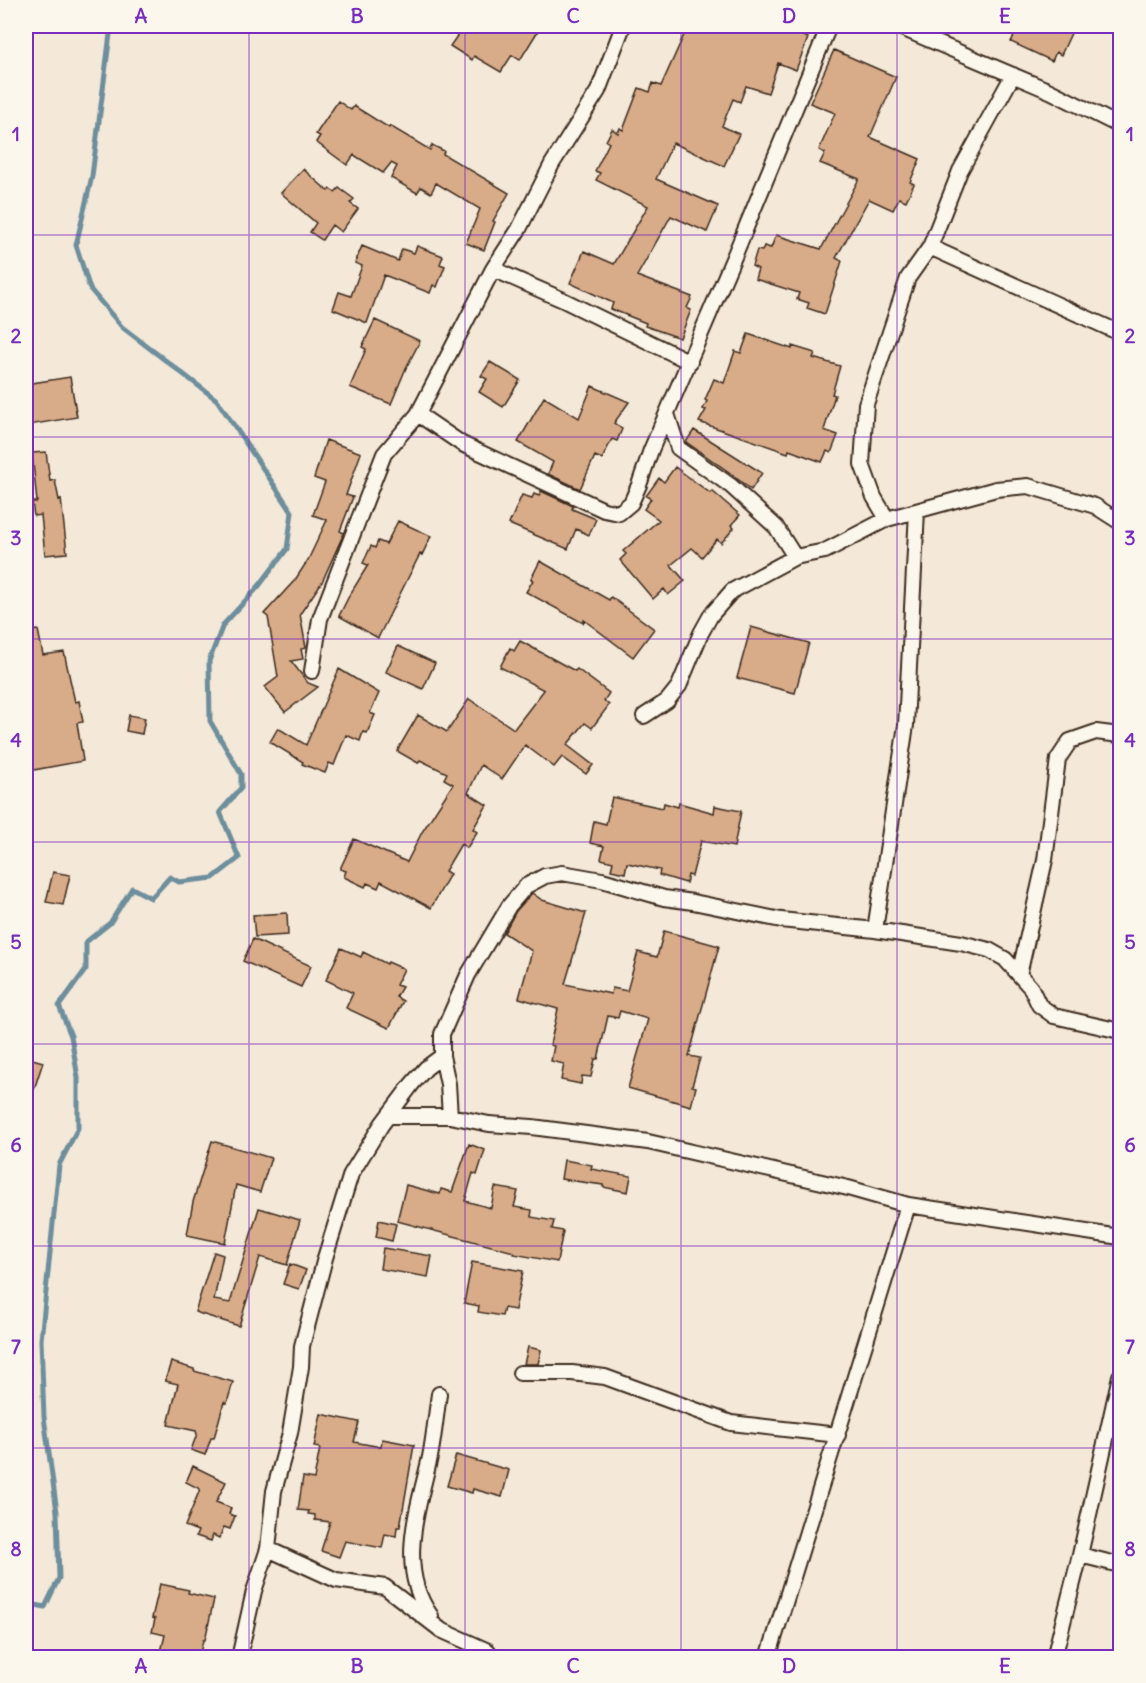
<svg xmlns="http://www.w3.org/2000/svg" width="1146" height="1683" viewBox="0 0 1146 1683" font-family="Delius,sans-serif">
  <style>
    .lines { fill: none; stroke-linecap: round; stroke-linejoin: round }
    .stream { stroke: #6d8e9c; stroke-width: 5 }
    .building { fill: #d8ab89; stroke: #3b2a1e; stroke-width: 1.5 }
    .minor-casing { stroke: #3b2a1e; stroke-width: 18 }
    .minor { stroke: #fbf7ec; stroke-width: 14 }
    .grid { fill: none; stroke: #7b2cbf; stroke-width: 1.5; stroke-opacity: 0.55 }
    .neatline { fill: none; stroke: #7b2cbf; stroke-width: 2 }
    .grid-label { font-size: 20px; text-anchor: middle; font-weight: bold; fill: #7b2cbf }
  </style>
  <rect width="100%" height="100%" fill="#f4e8d8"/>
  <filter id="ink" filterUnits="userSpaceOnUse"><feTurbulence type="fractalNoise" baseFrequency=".0167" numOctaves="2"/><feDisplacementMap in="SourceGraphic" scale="12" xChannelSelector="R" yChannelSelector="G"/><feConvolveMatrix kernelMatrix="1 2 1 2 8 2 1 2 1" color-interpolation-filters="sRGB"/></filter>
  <g filter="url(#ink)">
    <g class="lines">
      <path class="stream" d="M26 1603 45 1607 59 1578 57 1512 44 1417 41 1340 59 1165 78 1128V1078L71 1036 59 1006 86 969V942L110 923 132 888 151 898 170 877 179 882 213 878 239 858 220 812 241 788V774L210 721 209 661 223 625 259 586 287 549 292 512 217 400 122 327 90 289 76 245 92 176 111 26"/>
    </g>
    <path class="building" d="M464 26H541L520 60 512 55 501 72 474 56 472 60 450 46Z
      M688 26H798L795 32 808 38 796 70 778 63 768 93 746 86 740 102 733 99 722 126 739 134 724 166 673 143 656 179 718 206 707 232 671 216 637 276 692 297 687 308 691 310 680 338 645 326 646 323 611 309 613 303 570 283 584 251 614 264 648 206 596 180 600 173 595 171 609 143 606 141 612 129 618 133 620 128 623 130 639 88 650 92 653 83 661 86Z
      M1019 26H1066L1073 29 1061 55 1056 52 1052 61 1011 42Z
      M834 50 896 77 870 137 920 159 910 182 914 184 906 201 899 198 893 210 869 199 836 258 842 261 825 314 807 308 809 303 797 299 799 293 755 279 758 269 752 266 757 250 762 251 764 246 771 248 776 235 821 249 859 179 820 163 825 153 819 150 835 113 810 103Z
      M338 101 351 110 354 106 389 128 390 126 430 150 432 145 444 151 443 154 509 193 493 221 495 222 484 250 466 243 480 209 436 183 431 193 421 187 417 193 391 178 397 166 391 163 383 173 354 155 347 165 316 142 320 136 316 134Z
      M303 169 328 191 330 189 335 192 339 188 354 199 350 203 358 209 341 232 332 225 322 240 310 232 316 223 281 193Z
      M362 246 398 261 402 249 414 253 417 246 443 256 440 264 445 266 437 287 433 285 430 293 384 275 367 323 333 309 339 292 351 296 362 266 355 263Z
      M375 320 420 341 406 368 391 404 350 387 366 349 362 347Z
      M748 334 792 349V346L815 353 813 358 840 366 832 394 835 395 824 430 838 435 831 453 827 451 822 462 789 450 788 453 699 422 706 410 703 409 707 401 705 400 714 379 724 383 735 351 741 353Z
      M490 362 520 380 503 407 479 392 487 379 481 376Z
      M70 377 77 417 29 425 26 400V384Z
      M592 386 629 402 614 423 622 429 617 441 612 439 602 459 595 456 580 489 548 474 553 462 518 442 544 397 579 418Z
      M694 430 762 473 751 490 729 472 686 442Z
      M326 440 361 453 346 495 353 497 340 531 344 533 322 582 300 614 306 648 301 649 303 659 291 661 308 683 318 687 285 712 265 687 278 677 268 617 264 614 295 580 308 560 327 520 313 515 325 482 314 478Z
      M46 452 50 481 55 480 59 500 61 499 67 553 45 555 41 515 34 516 32 502H37L32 453Z
      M675 467 710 493 712 491 740 515 731 525 734 528 721 543 717 539 702 557 692 548 671 565 685 581 668 595 664 589 653 599 620 560 626 554 623 551 659 520 644 509 651 499 646 496 659 478 664 482Z
      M541 491 573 506 572 509 596 519 589 535 576 529 568 549 509 524 522 495 532 498 534 494 539 496Z
      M398 521 431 536 422 555 420 554 378 638 339 616 349 596 368 565 363 563 371 546 375 548 378 541 386 544Z
      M540 561 609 600 611 597 654 629 633 657 584 620 583 623 526 592 533 580 531 579Z
      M751 627 809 643 795 693 737 678Z
      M38 630 43 655 64 652 75 702 79 701 83 722 77 723 83 761 28 771 26 757V681L30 680 26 655V632Z
      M520 641 575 671 577 669 609 693 604 701 609 705 592 728 585 723 567 745 593 765 586 774 562 757 554 767 525 745 502 779 481 765 468 793 487 805 473 829 477 832 467 848 461 844 445 871 450 874 431 908 381 881 378 888 367 883 365 887 344 877 346 871 340 869 354 839 407 862 422 832 453 784 444 779 447 773 420 760 418 763 397 751 418 715 447 732 469 699 514 729 544 690 500 667 510 648 514 651Z
      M398 646 435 663 423 689 386 672Z
      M339 669 379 693 370 713 375 715 367 733 363 732 360 741 346 735 334 765 329 763 325 773 302 764 303 762 270 742 278 728 306 745Z
      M129 715 145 718 142 734 126 731Z
      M612 797 663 808 664 803 678 807 679 803 714 813 715 806 741 811 734 847 701 841 692 876 688 875 686 883 659 875 660 870 627 863 625 873 611 870 613 862 601 859 604 846 590 843 594 821 606 824Z
      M53 872 70 875 63 905 46 902Z
      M532 893 542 900 586 913 565 984 611 994 612 988 627 991 638 952 657 957 664 931 719 946 689 1056 700 1058 692 1086 696 1087 691 1106 628 1088 648 1019 620 1011 618 1018 608 1016 598 1059H595L591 1077 582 1076 581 1084 561 1080 564 1064 551 1061 554 1046 550 1045 558 1009 519 998 532 951 504 933 516 911Z
      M287 913 288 935 255 937 253 915Z
      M253 939 311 966 301 987 243 961Z
      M341 948 361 957 363 952 387 964 388 962 404 969 396 985 402 987 396 997 403 1001 389 1028 346 1008 353 993 326 980Z
      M29 1058 43 1062 28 1108 26 1107V1067Z
      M212 1141 271 1158 260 1192 236 1185 225 1243 187 1235 193 1202Z
      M469 1144 485 1150 477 1175 473 1173 465 1201 491 1208 495 1187 518 1191 514 1207 532 1210 531 1217 554 1221 552 1229 563 1231 557 1262 514 1254V1252L397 1221 406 1185 440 1194 441 1189 452 1192Z
      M564 1160 592 1165 591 1169 631 1176 628 1192 603 1187V1185L561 1179Z
      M259 1208 300 1220 287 1265 260 1257 239 1326 195 1312 214 1252 223 1255 214 1300 230 1303Z
      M379 1220 396 1224 392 1241 376 1237Z
      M383 1248 432 1256 428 1277 380 1269Z
      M472 1262 523 1271 515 1310 504 1308 502 1316 478 1312 479 1306 464 1303Z
      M290 1264 306 1270 299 1289 283 1284Z
      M528 1347 541 1350 538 1364H524Z
      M171 1362 194 1369V1371L233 1382 227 1403 224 1402 214 1438H211L205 1455 191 1450 197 1434 196 1431 168 1425 178 1384 165 1381Z
      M321 1414 359 1422 354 1442 381 1447 382 1439 414 1445 400 1527H397L396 1536 385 1534 382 1548 345 1541 339 1557 321 1551 330 1522 315 1520V1515L308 1514 309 1511 298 1510 303 1477 314 1479 320 1448 314 1447Z
      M456 1455 509 1470 502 1497 473 1489 472 1493 447 1486Z
      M193 1466 226 1482 216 1502 231 1508 229 1514 235 1516 230 1529 224 1527 219 1538 213 1535 211 1541 196 1536 198 1531 185 1526 200 1489 186 1482Z
      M160 1584 189 1590 188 1593 214 1599 205 1640H203L199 1658H186L161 1652 165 1635 152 1632 155 1619 152 1618Z"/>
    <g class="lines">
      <g class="minor-casing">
        <path id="minor" d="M897 26 1050 91 1120 126
          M930 247 1120 333
          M493 269 561 299 690 362
          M418 414 462 444 604 510 619 513 631 503 639 485 651 450 736 252 829 26
          M667 414 678 448 731 486 776 527 795 557
          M887 519 874 497 862 464 866 404 908 278 930 247 960 171 1013 75
          M312 671 320 619 384 454 418 414 493 269 519 229 552 164 598 91 623 26
          M644 716 667 701 679 686 701 633 711 615 732 591 795 557 825 551 887 519 996 489 1028 486 1095 506 1120 522
          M875 930 906 725 917 511
          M1019 975 1045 860 1058 759 1070 741 1096 732 1120 735
          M390 1116H450L489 1124 532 1127 648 1142 848 1188 908 1205 1120 1237
          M450 1116 448 1084 442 1056V1034L468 975 509 906 526 886 545 876 562 873 602 880 664 898 693 902 781 920 875 930 961 943 989 950 1005 959 1031 988 1039 1005 1054 1016 1120 1031
          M520 1373H572L605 1377 731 1423 838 1435
          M268 1549 336 1580 385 1587 441 1630 488 1651 492 1658
          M1080 1555 1120 1565
          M431 1616C396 1568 418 1510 430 1457 434 1437 436 1415 439 1394
          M239 1658 254 1591 268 1549 274 1491 290 1433 301 1367 302 1346 325 1258 351 1174 382 1124 412 1084 426 1068 442 1056
          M768 1658 908 1205
          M1054 1658 1080 1555 1120 1376"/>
      </g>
      <use href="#minor" class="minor"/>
    </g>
  </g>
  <path class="grid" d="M249 26V1658M465 26V1658M681 26V1658M897 26V1658M26 235H1120M26 437H1120M26 639H1120M26 842H1120M26 1044H1120M26 1246H1120M26 1448H1120"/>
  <rect width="1146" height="1683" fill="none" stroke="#fbf7ec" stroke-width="66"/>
  <rect x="33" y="33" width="1080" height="1617" class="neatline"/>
  <g class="grid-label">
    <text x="141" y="23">A</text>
    <text x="357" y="23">B</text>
    <text x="573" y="23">C</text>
    <text x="789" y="23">D</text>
    <text x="1005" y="23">E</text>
    <text x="16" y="141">1</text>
    <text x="1130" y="141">1</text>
    <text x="16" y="343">2</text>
    <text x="1130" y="343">2</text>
    <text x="16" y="545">3</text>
    <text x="1130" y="545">3</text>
    <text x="16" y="747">4</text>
    <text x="1130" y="747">4</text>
    <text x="16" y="949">5</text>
    <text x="1130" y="949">5</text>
    <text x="16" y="1152">6</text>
    <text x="1130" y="1152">6</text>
    <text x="16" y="1354">7</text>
    <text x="1130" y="1354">7</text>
    <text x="16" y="1556">8</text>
    <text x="1130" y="1556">8</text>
    <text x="141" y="1673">A</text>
    <text x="357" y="1673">B</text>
    <text x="573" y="1673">C</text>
    <text x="789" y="1673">D</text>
    <text x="1005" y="1673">E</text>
  </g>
</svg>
